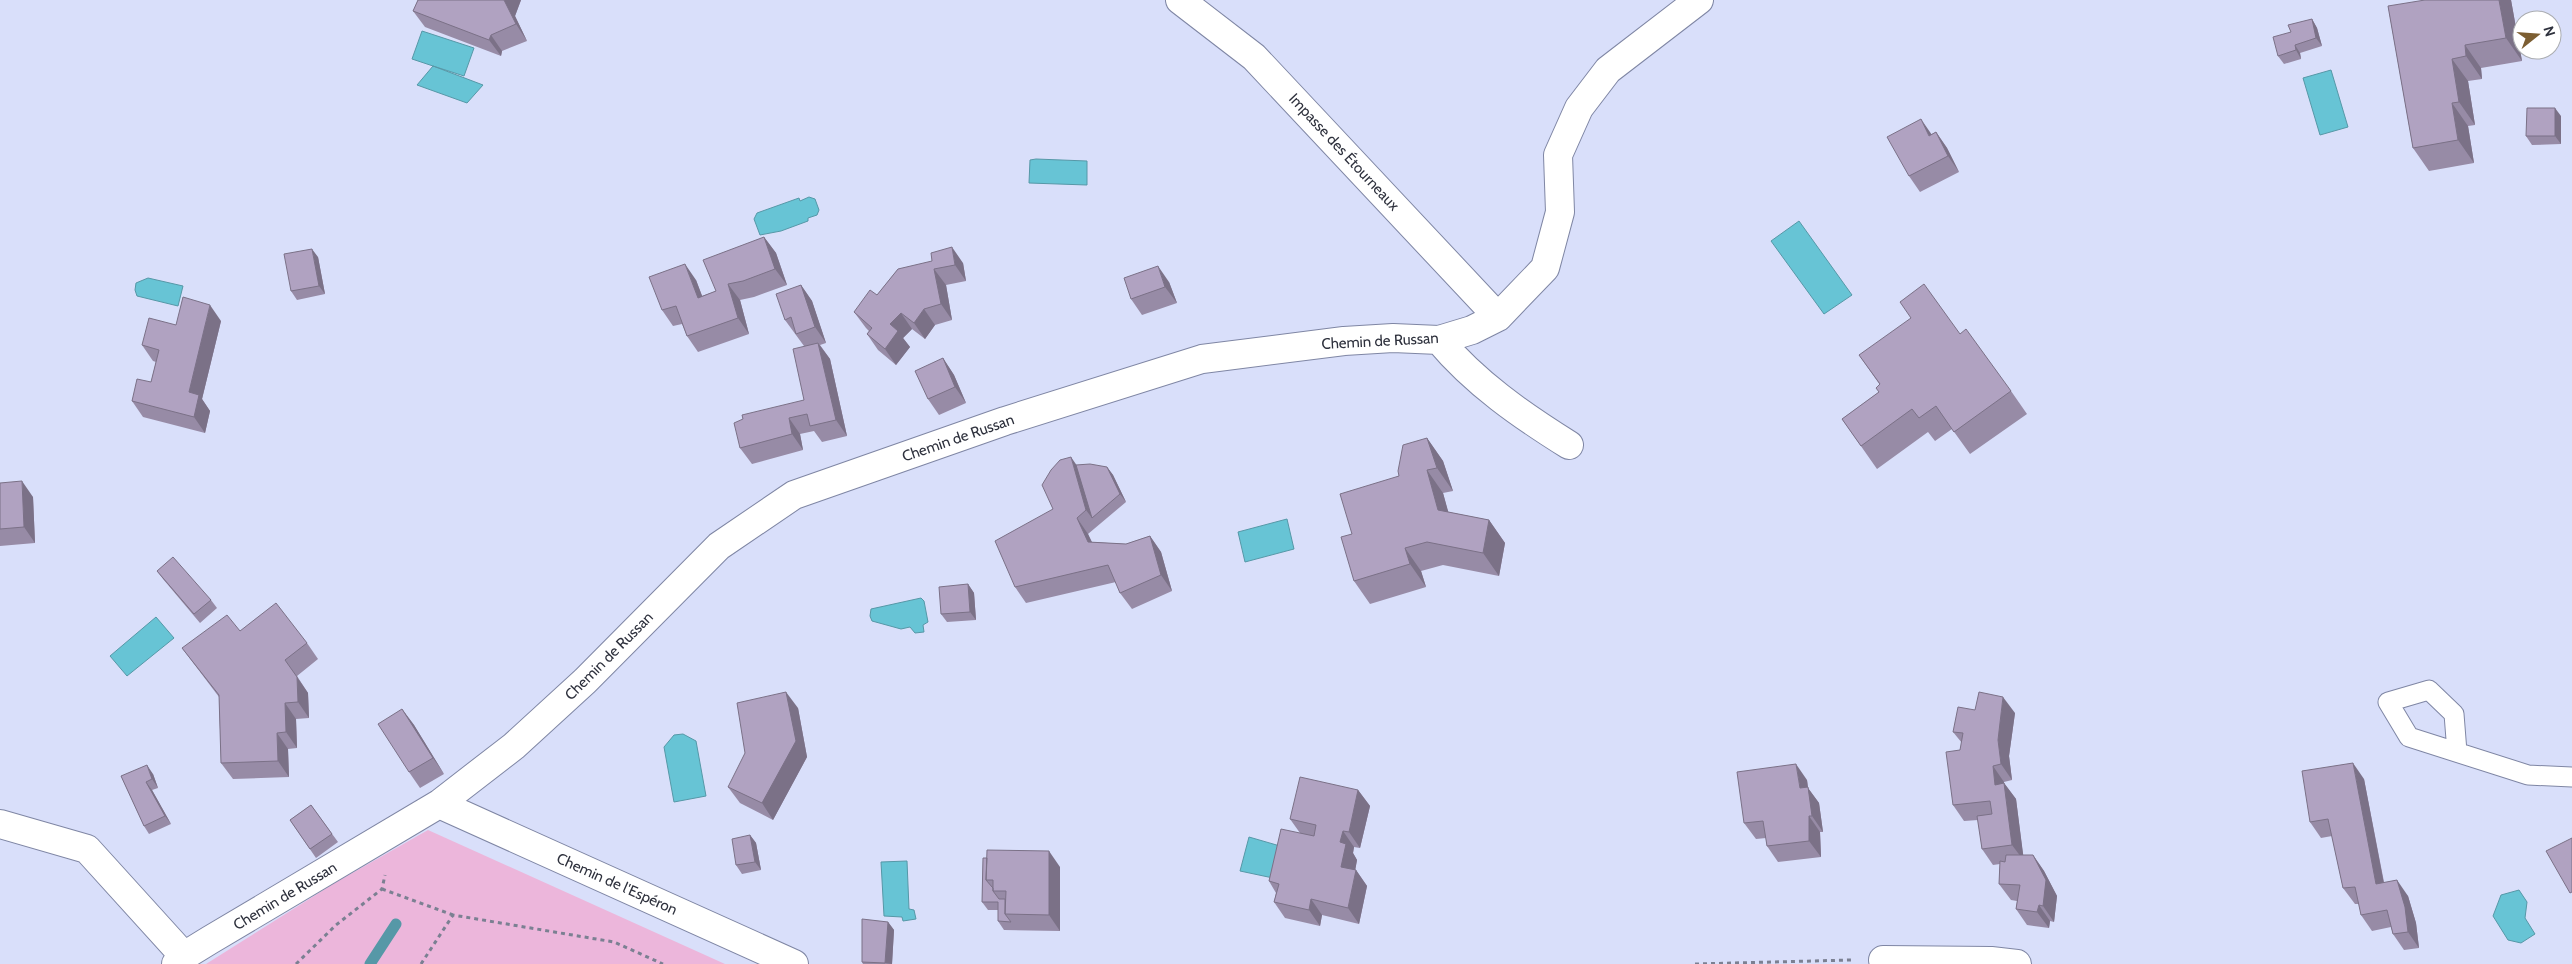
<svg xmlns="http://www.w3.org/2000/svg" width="2572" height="964" viewBox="0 0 2572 964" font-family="Cabin,sans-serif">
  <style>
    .green { fill: #ecb6db }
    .water { fill: #67c4d5; stroke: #5698a7 }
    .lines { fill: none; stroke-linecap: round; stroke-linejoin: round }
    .stream { stroke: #5698a7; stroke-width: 11 }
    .service-casing { stroke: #7f86a4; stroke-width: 21 }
    .minor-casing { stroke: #7f86a4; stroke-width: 30 }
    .path { stroke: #7b8092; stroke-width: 3; stroke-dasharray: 4 4; stroke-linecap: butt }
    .service { stroke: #fff; stroke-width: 19 }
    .minor { stroke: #fff; stroke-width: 28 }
    .wall { fill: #978ba6 }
    .shaded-wall { fill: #7b7187 }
    .building { fill: #b0a2c1; stroke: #7b7187 }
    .labels { text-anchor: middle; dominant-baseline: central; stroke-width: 4; stroke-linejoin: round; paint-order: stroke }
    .street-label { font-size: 15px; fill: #2e313d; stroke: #fff }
  </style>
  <rect width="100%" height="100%" fill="#d9dffa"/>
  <path class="green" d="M428 830 725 964H206L333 884Z"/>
  <path class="water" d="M422 31 474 48 464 76 433 66 483 85 467 103 417 85 433 66 412 59Z
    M2331 70 2348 127 2320 135 2303 78Z
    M1036 159 1087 161V185L1029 183 1030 160Z
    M809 197 815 199 819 210 817 215 808 218V221L781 231 760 235 754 219 757 213 799 198 800 201Z
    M1799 221 1852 295 1824 314 1771 241Z
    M148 278 183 286 178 306 137 296 135 290 136 283Z
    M1287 519 1294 549 1245 562 1238 532Z
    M921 598 924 601 928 622 923 625 924 632 915 633 910 627 901 629 872 621 870 616 871 609Z
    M156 617 174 638 127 676 110 656Z
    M683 734 696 741 706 796 674 802 664 747 674 735Z
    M1249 837 1280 846 1273 878 1240 871Z
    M907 861 909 909 914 910 916 919 903 921 902 917 884 916 881 862Z
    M2519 890 2527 902 2525 918 2535 934 2521 943 2508 940 2493 916 2501 895Z"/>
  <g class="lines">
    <path class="stream" d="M370 964 396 924"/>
    <g class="service-casing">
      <path id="service" d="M2457 752 2454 714 2429 690 2388 702 2409 737 2528 775 2572 777"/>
    </g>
    <g class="minor-casing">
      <path id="minor" d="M1180 0 1254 57 1498 317
        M1439 340C1475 383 1521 415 1569 445
        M439 804 794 964
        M0 824 87 849 184 956
        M1883 960 1991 961 2017 964
        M176 964 184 956 210 940 439 804 514 746 585 681 719 546 794 495 1005 421 1202 359 1344 341 1393 338 1439 340 1472 330 1498 317 1545 268 1560 212 1558 155 1579 108 1608 70 1699 0"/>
    </g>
    <path class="path" d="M382 889 453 915
      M296 964 336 925 382 889 385 875
      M421 964 453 915 614 942 663 964
      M1695 964 1851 960"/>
    <use href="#service" class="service"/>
    <use href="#minor" class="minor"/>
  </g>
  <path class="wall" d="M418 0H521L515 16 527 41 502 51 501 56 425 27 413 11Z
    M2511 0 2522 61 2481 68 2482 79 2468 81 2475 125 2468 126 2474 163 2429 171 2413 148 2388 6Z
    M2312 19 2317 28 2322 46 2300 53 2301 59 2284 64 2278 56 2291 32Z
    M2561 116V144L2532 145 2526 136Z
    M1936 132 1947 148 1959 172 1920 192 1909 176 1932 134Z
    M764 237 776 253 787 285 754 297 740 300 749 334 698 352 687 336 682 324 673 326 662 310 696 280 702 296 716 291Z
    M318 257 325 294 297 300 291 291Z
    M963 263 966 281 946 285 952 320 935 325 925 339 912 329 903 338 910 347 896 365 878 350 867 334 869 331 866 328 854 312 877 295 898 269Z
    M1169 282 1177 303 1142 315 1131 299Z
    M801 285 812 301 826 343 820 345 830 359 847 436 822 442 814 431 800 434 803 450 752 464 740 448 804 400V346L785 320Z
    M221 321 202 399 210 411 205 433 143 417 132 401 151 382 156 362 153 361 142 345 176 325Z
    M1960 334 2011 391 2027 414 1970 454 1952 429 1935 441 1928 432 1877 469 1842 419 1879 392 1880 385 1859 355Z
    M943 358 954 375 966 403 939 415 928 399Z
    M1427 438 1443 461 1453 491 1443 493 1448 512 1489 520 1505 543 1499 576 1443 565 1421 571 1426 587 1370 604 1354 581 1352 534 1399 476Z
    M1076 465 1107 467 1113 475 1126 502 1088 534 1092 542 1126 544 1150 536 1161 552 1172 591 1132 609 1120 593 1116 582 1026 603 1015 587 1053 509Z
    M0 483 33 497 35 543 0 546Z
    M157 571 211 600 217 608 200 623 163 579Z
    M968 584 974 593 976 620 947 622 941 614Z
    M240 631 307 643 318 659 297 676 308 693 309 718 296 719 297 748 288 749 289 777 233 779 221 763 219 697 194 664 182 648Z
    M798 708 807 757 773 820 740 803 728 787Z
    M402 709 414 725 444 774 420 788 409 772Z
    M1975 710 2015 713 2009 756 2012 780 2004 782V783L2016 799 2023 855H2033L2044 871 2057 896 2054 922 2050 921 2049 928 2027 925 2016 909 2017 901 2011 900 1999 884 2000 864 1993 865 1982 849 1978 820 1964 821 1953 805 1962 743 1953 732Z
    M153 774 158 788 152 790 171 824 149 834 144 826 121 776Z
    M2364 779 2384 882 2408 896 2416 923 2419 948 2404 950 2393 934 2391 927 2372 931 2361 915 2359 904H2355L2343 888 2332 836 2321 838 2310 822Z
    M1807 780 1808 788 1819 803 1823 832H1820L1821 857 1778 862 1767 846 1766 838 1756 839 1744 823Z
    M1358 790 1370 806 1360 848 1354 847 1353 853 1357 860 1355 870H1356L1367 886 1359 924 1322 915 1320 926 1285 918 1274 902 1276 893 1269 881 1300 833 1290 819Z
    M311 805 338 842 316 858 290 820Z
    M750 835 756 843 761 870 742 874 736 865Z
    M983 858 1060 867V931L1004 930 998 921V910H988L982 902Z
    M888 922 894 930 892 964H863L862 962Z"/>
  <path class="shaded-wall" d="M504 0H521L515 16 527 41 516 24Z
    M2499 0H2511L2522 61 2506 38Z
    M2312 19 2317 28 2322 46 2316 38Z
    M491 35 502 51 501 56 489 40Z
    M2295 45 2300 53 2301 59 2296 50Z
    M2465 45 2481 68 2482 79 2466 56Z
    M2452 59 2468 81 2475 125 2459 102Z
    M2452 103 2468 126 2474 163 2458 140Z
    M2555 108 2561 116V144L2555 136Z
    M1921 119 1932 135 1929 136Z
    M1936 132 1947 148 1959 172 1948 156Z
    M764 237 776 253 787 285 775 269Z
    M952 247 963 263 966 281 955 265Z
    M312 249 318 257 325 294 319 286Z
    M685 264 696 280 709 314 698 298Z
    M1158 266 1169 282 1177 303 1165 287Z
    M934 269 946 285 952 320 941 304Z
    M728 284 740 300 749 334 738 318Z
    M801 285 812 301 826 343 815 327Z
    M210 305 221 321 202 399 210 411 205 433 194 417 189 392Z
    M924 309 935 325 925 339 914 323Z
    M901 313 912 329 903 338 910 347 896 365 885 349 890 324Z
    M818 343 830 359 847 436 836 420Z
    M943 358 954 375 966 403 955 387Z
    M789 418 800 434 803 450 792 434Z
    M1427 438 1443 461 1453 491 1437 468Z
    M1071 457 1082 473 1092 518 1086 510Z
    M1107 467 1113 475 1126 502 1120 494Z
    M1427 470 1443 493 1454 532 1438 510Z
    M22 481 33 497 35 543 24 527Z
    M1077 518 1088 534 1099 558 1088 542Z
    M1489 520 1505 543 1499 576 1483 553Z
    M1150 536 1161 552 1172 591 1161 575Z
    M1405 548 1421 571 1426 587 1410 564Z
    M968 584 974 593 976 620 970 612Z
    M297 677 308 693 309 718 298 702Z
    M786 692 798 708 807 757 773 820 762 803Z
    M2003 697 2015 713 2009 756 2012 780 2001 764 1998 740Z
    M285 703 296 719 297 748 286 732Z
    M402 709 414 725 444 774 433 758Z
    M277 733 288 749 289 777 278 761Z
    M2353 763 2364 779 2387 900 2376 884Z
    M1796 764 1807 780 1808 788 1819 803 1823 832 1812 816 1800 788Z
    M147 765 153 774 158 788 152 779Z
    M1993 766 2004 782 2006 801 1995 785Z
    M146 782 152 790 171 824 165 816Z
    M2004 783 2016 799 2024 861 2012 845Z
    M1358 790 1370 806 1360 848 1349 832Z
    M1809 816 1820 832 1821 857 1809 841Z
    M1343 831 1354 847 1353 853 1357 860 1353 883 1341 867 1340 842Z
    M750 835 756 843 761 870 755 862Z
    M1049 851 1060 867V931L1049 915Z
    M2033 855 2044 871 2057 896 2054 922 2043 906Z
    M1356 870 1367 886 1359 924 1348 908Z
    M2397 880 2408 896 2416 923 2419 948 2408 932Z
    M1311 899 1322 915 1320 926 1309 910Z
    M2039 905 2050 921 2049 928 2037 912Z
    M888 922 894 930 892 964 885 963Z"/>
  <path class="building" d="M418 0H504L516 24 491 35 489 40 413 11Z
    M2425 0H2499L2506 38 2465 45 2466 56 2452 59 2459 102 2452 103 2458 140 2413 148 2388 6Z
    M2312 19 2316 38 2295 45 2296 50 2278 56 2273 37 2291 32 2288 25Z
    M2527 108H2555V136H2526Z
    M1921 119 1929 136 1936 132 1948 156 1909 176 1887 137Z
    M764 237 775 269 743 281 728 284 738 318 687 336 676 306 662 310 649 277 685 264 698 298 716 291 703 260Z
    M952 247 955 265 934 269 941 304 924 309 914 323 901 313 890 324 898 331 885 349 867 334 872 328 854 312 870 290 877 295 898 269 932 261 931 253Z
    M312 249 319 286 291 291 284 254Z
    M1158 266 1165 287 1131 299 1124 278Z
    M1924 284 1960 334 1966 329 2011 391 1954 432 1936 406 1919 418 1912 409 1861 446 1842 419 1879 392 1876 388 1880 384 1859 355 1911 318 1900 302Z
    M801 285 815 327 796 334 791 317 785 320 776 294Z
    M183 297 210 305 189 392 199 395 194 417 132 401 137 379 151 382 159 350 142 345 149 318 176 325Z
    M818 343 836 420 810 426 807 414 789 418 792 434 740 448 734 423 743 419 742 415 804 400 793 349Z
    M943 358 955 387 928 399 915 371Z
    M1427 438 1437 468 1427 470 1438 510 1489 520 1483 553 1427 542 1405 548 1410 564 1354 581 1341 537 1352 534 1340 494 1399 476 1398 471 1403 445Z
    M1071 457 1086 510 1077 518 1088 542 1126 544 1150 536 1161 575 1120 593 1108 565 1015 587 995 541 1053 509 1042 485 1051 470 1060 460Z
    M1090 464 1107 467 1120 494 1092 518 1076 465Z
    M22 481 24 527 0 529V483Z
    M173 557 211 600 194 614 157 571Z
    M968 584 970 612 941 614 939 587Z
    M276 603 307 643 285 660 297 677 298 702 285 703 286 732 277 733 278 761 221 763 219 695 182 648 227 615 240 631Z
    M786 692 796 741 762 803 728 787 745 753 737 703Z
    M1979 692 2003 697 1998 740 2001 764 1993 766 1995 785 2004 783 2012 845 1982 849 1977 816 1992 814 1990 801 1953 805 1946 752 1960 750 1963 733 1953 732 1958 707 1975 710Z
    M402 709 433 758 409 772 378 724Z
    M2353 763 2376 884 2397 880 2405 907 2408 932 2393 934 2387 910 2361 915 2355 887 2343 888 2328 819 2310 822 2302 771Z
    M1796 764 1800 788 1808 787 1812 816H1809V841L1767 846 1763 821 1744 823 1737 772Z
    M147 765 152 779 146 782 165 816 144 826 121 776Z
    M1300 777 1358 790 1349 832 1343 831 1340 842 1346 844 1341 867 1356 870 1348 908 1311 899 1309 910 1274 902 1279 884 1269 881 1281 829 1314 836 1316 825 1290 819Z
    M311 805 332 834 310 849 290 820Z
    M750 835 755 862 736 865 732 839Z
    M2572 838V892L2570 893 2546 851Z
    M987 850 1049 851V915L1005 914 1006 891H993V880H986Z
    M2006 855H2033L2046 880 2043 906 2039 905 2037 912 2016 909 2020 885 1999 884 2000 861 2005 862Z
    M983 858H987L986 880 992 887 993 888V891L999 899H1005V914L1011 922 998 921V902H982Z
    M862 919 888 922 885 963 862 962Z"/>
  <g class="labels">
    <g class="street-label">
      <text transform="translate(1344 152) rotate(47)">Impasse des Étourneaux</text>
      <text transform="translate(1380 341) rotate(-3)">Chemin de Russan</text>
      <text transform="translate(958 438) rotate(-19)">Chemin de Russan</text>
      <text transform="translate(609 656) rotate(-45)">Chemin de Russan</text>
      <text transform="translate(617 884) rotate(24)">Chemin de l'Espéron</text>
      <text transform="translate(285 896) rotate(-31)">Chemin de Russan</text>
    </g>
  </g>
  <g transform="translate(2537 35) rotate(73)"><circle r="24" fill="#ffffff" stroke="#abadb1"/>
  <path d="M0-4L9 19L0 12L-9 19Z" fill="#7c5e32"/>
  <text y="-8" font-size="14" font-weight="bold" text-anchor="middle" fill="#2e313d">N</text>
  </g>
</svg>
